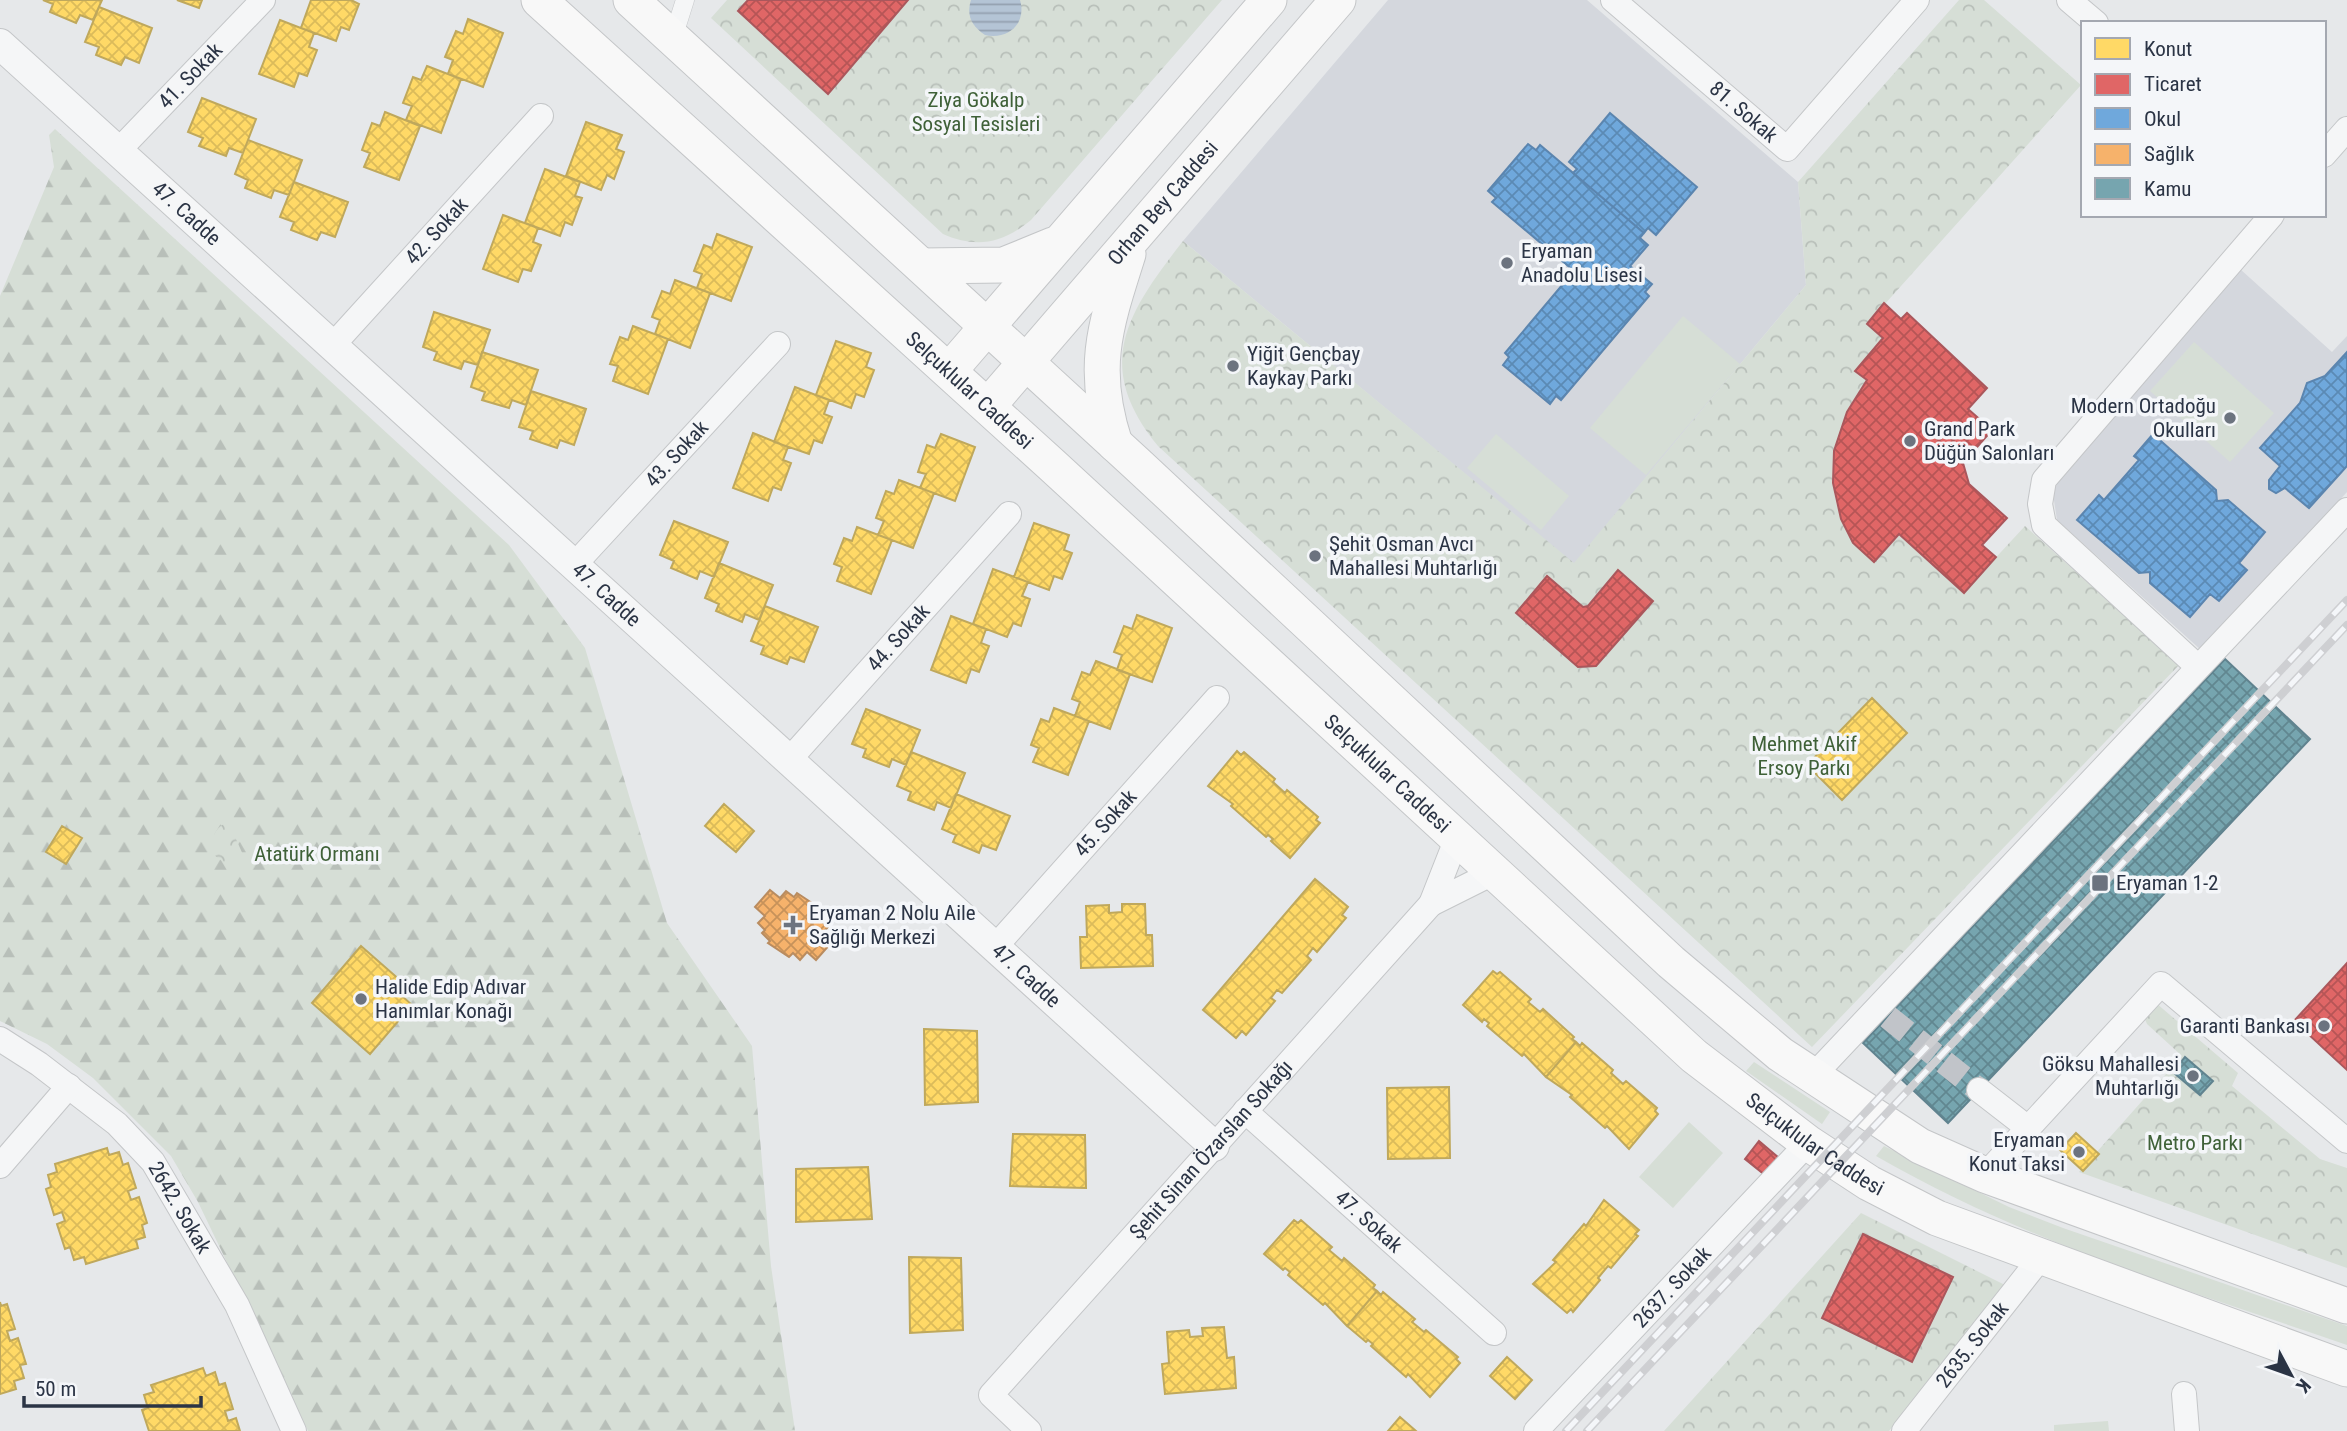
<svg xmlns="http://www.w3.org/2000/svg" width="2347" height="1431" viewBox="0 0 2347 1431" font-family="'Roboto Condensed',sans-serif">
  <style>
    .built { fill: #d4d7dd }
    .grass { fill: #d6ded6 }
    .forest { fill: url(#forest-firs) }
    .park { fill: url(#park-crowns) }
    .water { fill: url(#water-rules) }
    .homes { fill: url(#homes-cross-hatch); stroke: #bfa85c; stroke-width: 2 }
    .shops { fill: url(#shops-cross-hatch); stroke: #aa575c; stroke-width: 2 }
    .schools { fill: url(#schools-cross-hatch); stroke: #5b85af; stroke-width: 2 }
    .health { fill: url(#health-cross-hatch); stroke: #b98c60; stroke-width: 2 }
    .public { fill: url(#public-cross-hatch); stroke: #60838f; stroke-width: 2 }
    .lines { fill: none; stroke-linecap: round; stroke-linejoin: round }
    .minor-tunnel { stroke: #c1c4c9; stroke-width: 24; stroke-dasharray: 24 12; stroke-linecap: butt }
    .pedestrian-casing { stroke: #c4c6c8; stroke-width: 19 }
    .minor-casing { stroke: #c4c6c8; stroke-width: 26 }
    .tertiary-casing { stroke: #c4c6c8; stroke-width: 32 }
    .secondary-casing { stroke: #c4c6c8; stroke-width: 37 }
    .pedestrian { stroke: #f5f6f7; stroke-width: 18 }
    .minor { stroke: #f5f6f7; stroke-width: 24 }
    .tertiary { stroke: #f5f6f7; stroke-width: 30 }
    .secondary { stroke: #f8f8f8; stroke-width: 35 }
    .rail-casing { stroke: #cecfd2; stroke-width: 8 }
    .rail { stroke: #f4f6f9; stroke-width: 5; stroke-dasharray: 16; stroke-linecap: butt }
    .poi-dot { fill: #6c737f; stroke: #f4f6f9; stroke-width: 2.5 }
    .labels { text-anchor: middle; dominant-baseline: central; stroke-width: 7; stroke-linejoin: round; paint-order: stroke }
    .street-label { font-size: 21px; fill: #2b3445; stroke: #f4f6f9 }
    .park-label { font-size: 21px; fill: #3f6138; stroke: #f4f6f9 }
    .poi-label { font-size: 21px; fill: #2b3445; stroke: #f4f6f9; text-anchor: start }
  </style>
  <defs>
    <pattern id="forest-firs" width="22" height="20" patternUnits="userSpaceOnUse" patternTransform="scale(1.75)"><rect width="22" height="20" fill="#d6ded6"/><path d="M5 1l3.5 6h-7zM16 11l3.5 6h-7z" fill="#b8bfb9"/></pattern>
    <pattern id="park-crowns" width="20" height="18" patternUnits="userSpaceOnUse" patternTransform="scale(1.75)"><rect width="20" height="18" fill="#d6ded6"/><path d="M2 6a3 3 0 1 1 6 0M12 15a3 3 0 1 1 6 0" fill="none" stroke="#b8bfb9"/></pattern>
    <pattern id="water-rules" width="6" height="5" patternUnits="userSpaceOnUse" patternTransform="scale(1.75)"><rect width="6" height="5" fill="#b4c4d5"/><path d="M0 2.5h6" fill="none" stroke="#93a0af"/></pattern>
    <pattern id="homes-cross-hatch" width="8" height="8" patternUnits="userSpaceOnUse" patternTransform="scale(1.75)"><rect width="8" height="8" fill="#ffd966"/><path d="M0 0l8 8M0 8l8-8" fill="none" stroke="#dbbb5a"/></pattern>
    <pattern id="shops-cross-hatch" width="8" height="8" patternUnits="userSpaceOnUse" patternTransform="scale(1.75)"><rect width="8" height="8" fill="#e06666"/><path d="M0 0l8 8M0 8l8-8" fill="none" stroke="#b65556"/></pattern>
    <pattern id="schools-cross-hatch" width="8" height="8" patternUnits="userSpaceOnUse" patternTransform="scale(1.75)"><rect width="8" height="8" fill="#6fa8dc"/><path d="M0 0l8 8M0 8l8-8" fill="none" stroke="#5b8ab4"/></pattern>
    <pattern id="health-cross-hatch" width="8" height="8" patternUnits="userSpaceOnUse" patternTransform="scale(1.75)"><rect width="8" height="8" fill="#f6b26b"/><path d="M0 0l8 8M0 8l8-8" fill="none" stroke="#c7925a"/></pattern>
    <pattern id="public-cross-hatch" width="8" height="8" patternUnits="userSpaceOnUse" patternTransform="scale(1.75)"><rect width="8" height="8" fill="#76a5af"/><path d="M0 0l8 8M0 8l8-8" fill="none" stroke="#618790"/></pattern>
  </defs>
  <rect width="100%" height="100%" fill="#e6e8ea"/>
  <path class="built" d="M1388 0H1587L1798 182 1806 285 1574 564 1183 241Z
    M2240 269 2332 352 2347 336V492L2201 650 2057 520 2053 494 2057 484Z"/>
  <path class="grass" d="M1683 316 1740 364 1646 475 1590 428Z
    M2194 342 2274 413 2230 462 2150 391Z
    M1496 434 1569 496 1541 530 1467 468Z
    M1754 1062 1830 1112 1822 1124 1746 1071Z
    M1689 1122 1723 1153 1673 1208 1639 1177Z
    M1884 1146 2009 1207 2063 1228 2347 1326V1345C2183 1288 2027 1243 1876 1156Z
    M2108 1421 2109 1431H2054V1425Z"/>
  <path class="forest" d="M55 129 509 545 585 648 667 923 752 1046 771 1266 795 1431H308L198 1202 171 1156 93 1078 47 1044 0 1021V296L54 167 49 135Z"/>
  <path class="park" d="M727 0H1222L1031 220C1003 243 977 249 943 234L711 18Z
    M1959 0H1984L2081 85 1867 324 1883 338 1856 371 1867 380C1829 443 1813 507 1874 562L1899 534 1964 592 2025 526 2179 665 1812 1047 1158 446C1092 365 1127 313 1183 241L1574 563 1806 285 1798 182Z
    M228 821 248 866 232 868 214 855C209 839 214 829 228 821Z
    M2156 1003 2238 1073 2232 1086 2320 1159 2347 1168V1268L2079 1172 2182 1056 2147 1024 2144 1017Z
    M1861 1213 2005 1285 1889 1431H1664Z"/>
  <path class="water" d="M971 0H1020C1027 24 1008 40 985 35 972 26 966 16 971 0Z"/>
  <path class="homes" d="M43 0H102L93 20 80 15 76 23 50 12 53 4Z
    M177 0H202L199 8Z
    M311 0H351L359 4 349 30 341 27 336 41 301 28Z
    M99 7 152 28 139 63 125 57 121 65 96 55 99 47 85 42Z
    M468 19 503 33 483 87 448 74 453 60 445 57 456 31 463 34Z
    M280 20 314 33 309 47 317 50 307 76 299 73 294 87 259 74Z
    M427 66 461 79 441 133 406 120 412 106 403 103 413 77 421 80Z
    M202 98 256 119 243 153 229 148 226 156 199 146 203 138 188 132Z
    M385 112 420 126 399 180 364 167 370 153 362 150 372 123 380 126Z
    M586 122 622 135 616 149 624 152 614 179 607 175 601 190 566 176Z
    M248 140 302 160 289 195 274 190 271 198 245 188 248 180 235 174Z
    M545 169 580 182 575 196 582 198 572 225 565 222 560 236 525 223Z
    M294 182 348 202 335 237 321 232 317 240 291 230 294 222 280 217Z
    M503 215 538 228 533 242 541 245 531 271 523 269 518 282 483 269Z
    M717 234 752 247 731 301 697 288 702 274 694 271 704 245 712 248Z
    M675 280 710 293 690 348 655 334 660 320 652 317 662 291 670 294Z
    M434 312 490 330 478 365 464 361 461 369 434 360 437 352 423 347Z
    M633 326 668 339 648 394 613 381 618 366 610 364 620 337 628 340Z
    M836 341 871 353 866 367 874 370 864 397 856 394 851 408 816 395Z
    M482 352 538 370 526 405 512 400 509 408 482 400 485 392 471 387Z
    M795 387 829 400 824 414 832 417 822 443 814 440 809 454 774 442Z
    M531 391 586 409 574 445 560 440 557 448 530 439 533 431 519 427Z
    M753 433 788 447 783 460 791 463 781 490 773 487 768 501 733 488Z
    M941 434 975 447 955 501 920 488 926 474 918 472 927 445 935 448Z
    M899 480 934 493 913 548 878 535 884 521 876 518 886 491 894 494Z
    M674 521 728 542 714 577 700 571 697 579 671 568 674 561 660 555Z
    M1034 523 1069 535 1064 550 1072 553 1062 579 1054 576 1049 590 1014 577Z
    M857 527 892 540 871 594 837 581 842 567 834 564 844 538 852 541Z
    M719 563 773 585 759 620 745 614 742 622 716 611 719 604 705 598Z
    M993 569 1028 582 1022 596 1030 599 1021 626 1013 623 1007 637 973 624Z
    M765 606 818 627 804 662 790 657 787 664 761 654 764 646 751 641Z
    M1137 615 1172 628 1152 682 1117 670 1122 655 1114 652 1124 626 1132 629Z
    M951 616 986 629 981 643 989 646 979 672 971 669 966 683 931 670Z
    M1096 661 1130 674 1110 729 1075 716 1080 702 1072 699 1082 672 1090 675Z
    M1872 698 1907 733 1842 800 1807 765Z
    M1054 708 1089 721 1068 775 1033 762 1039 748 1031 745 1041 719 1049 722Z
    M866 709 920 730 906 765 892 759 889 767 863 757 866 749 852 744Z
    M1237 751 1241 755 1244 752 1275 779 1273 782 1285 793 1287 790 1318 817 1316 820 1320 823 1290 858 1271 841 1273 839 1268 835 1266 837 1231 806 1233 804 1208 786Z
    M911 752 965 773 951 808 937 802 934 810 908 800 911 792 897 786Z
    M956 794 1010 816 996 850 982 845 979 853 953 842 956 835 942 829Z
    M724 804 754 831 736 852 705 826Z
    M62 826 82 838 66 864 46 852Z
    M1315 879 1348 907 1342 915 1346 918 1317 952 1313 948 1307 956 1311 960 1282 993 1277 990 1271 998 1275 1001 1246 1035 1242 1031 1236 1038 1203 1010Z
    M1122 904H1145L1146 935H1152L1153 966 1081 968 1080 937H1087L1086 906 1109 905V913L1122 912Z
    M361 946 409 988 402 996 412 1005 370 1054 312 1003Z
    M1493 971 1497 974 1500 972 1531 999 1528 1002 1540 1012 1543 1009 1574 1037 1572 1039 1576 1042 1546 1077 1524 1054 1522 1056 1487 1026 1489 1023 1484 1019 1482 1022 1463 1005Z
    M924 1029 977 1031 978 1102 925 1105Z
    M1576 1042 1580 1046 1582 1043 1613 1070 1611 1073 1623 1084 1626 1081 1657 1108 1655 1111 1658 1114 1629 1149 1607 1126 1605 1128 1570 1097 1572 1095 1546 1077Z
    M1449 1087 1450 1158 1388 1159 1387 1088Z
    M2076 1133 2099 1154 2083 1171 2060 1150Z
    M1013 1134 1085 1135 1086 1188 1010 1186Z
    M107 1148 109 1155 119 1152 123 1165 128 1163 136 1188 128 1191 131 1200 139 1197 147 1223 142 1225 145 1237 136 1240 138 1248 86 1264 84 1257 74 1260 70 1247 65 1249 57 1224 65 1221 62 1212 54 1215 46 1189 51 1187 48 1175 57 1172 55 1164Z
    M868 1167 872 1219 796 1222V1169Z
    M1604 1200 1639 1230 1635 1234 1638 1236 1611 1268 1608 1266 1598 1278 1600 1280 1573 1312 1571 1309 1567 1313 1533 1284 1556 1262 1553 1260 1584 1224 1586 1226Z
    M1294 1220 1298 1223 1301 1220 1332 1247 1329 1250 1342 1261 1344 1258 1375 1285 1373 1288 1377 1291 1347 1326 1325 1303 1323 1305 1288 1275 1290 1272 1285 1268 1283 1270 1264 1254Z
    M909 1257 961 1258 963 1330 910 1333Z
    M1377 1291 1381 1295 1383 1292 1415 1319 1412 1322 1424 1332 1426 1330 1458 1357 1456 1359 1460 1363 1430 1397 1408 1374 1406 1377 1371 1346 1373 1344 1368 1340 1366 1342 1347 1326Z
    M0 1302 1 1306 7 1304 15 1329 7 1331 10 1341 18 1338 26 1364 20 1365 24 1378 14 1381 16 1389 0 1394Z
    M1224 1327 1227 1358 1234 1357 1236 1388 1165 1394 1162 1364 1169 1363 1167 1332 1189 1330 1190 1337 1203 1336 1202 1328Z
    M1507 1357 1532 1380 1515 1399 1490 1376Z
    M203 1368 206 1376 215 1372 219 1385 225 1383 233 1409 225 1411 228 1421 236 1418 240 1431H149L142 1410 148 1408 144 1395 154 1392 151 1385Z
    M1400 1417 1416 1431H1388Z"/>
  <path class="shops" d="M748 0H908L828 94 738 11Z
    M1884 303 1901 319 1907 313 1987 388 1968 409 1992 430 1963 463 1969 484 2007 518 1982 545 1996 557 1964 593 1899 534 1874 562 1853 543 1841 519 1833 483 1834 451 1847 412 1867 380 1855 371 1883 338 1867 324Z
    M1618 570 1653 601 1596 666 1578 667 1516 613 1547 576 1583 607 1588 606Z
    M2347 963V1070L2294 1021Z
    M1759 1141 1779 1158 1765 1175 1745 1159Z
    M1863 1234 1953 1277 1912 1362 1822 1318Z"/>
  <path class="schools" d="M1610 113 1697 187 1656 235 1648 228 1644 233 1573 173 1577 169 1569 162Z
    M1528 144 1536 150 1540 145 1644 233 1640 238 1648 245 1630 266 1652 284 1645 292 1649 296 1561 400 1556 396 1550 404 1503 365 1509 357 1505 353 1574 271 1492 202 1496 198 1488 191Z
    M2347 352V466L2309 508 2285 488 2276 493 2269 489V480L2280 466 2260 448 2300 403 2307 383 2325 376Z
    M2153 434 2216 490 2217 501 2228 500 2265 532 2239 563 2247 570 2219 601 2210 594 2190 617 2150 583V572L2139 573 2077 520 2099 495 2104 500 2139 460 2134 456Z"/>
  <path class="health" d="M770 890 780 898 786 891 794 897 797 893 818 907 816 910 824 917 821 921 828 927 821 934 831 943 816 960 807 952 800 960 793 953 789 957 768 943 770 941 762 933 765 930 758 923 765 916 755 907Z"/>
  <path class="public" d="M2225 659 2310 739 1948 1123 1863 1043Z
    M2185 1057 2213 1081 2200 1095 2173 1072Z"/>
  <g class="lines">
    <path class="minor-tunnel" d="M1888 1017 1979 1090"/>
    <g class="pedestrian-casing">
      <path id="pedestrian" d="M673 38 685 0"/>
    </g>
    <g class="minor-casing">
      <g id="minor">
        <path id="s1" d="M1613 0 1787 149 1917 0"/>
        <path d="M2069 0 2096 23"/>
        <path id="s2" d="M119 150 263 0"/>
        <path d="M2324 155 2347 129"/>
        <path id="s3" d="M333 345 541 116"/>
        <path id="s4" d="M575 564 778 344"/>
        <path d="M2198 667 2044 525 2040 504 2044 480 2272 215"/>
        <path id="s5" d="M789 760 1009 514"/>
        <path d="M1457 838 1431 904 1495 872"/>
        <path id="s6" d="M995 947 1217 698"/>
        <path id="s7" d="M0 1039 39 1064 117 1124 153 1162 237 1305 294 1431"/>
        <path d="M1812 1077 2347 510"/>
        <path d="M1979 1090 2028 1128"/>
        <path id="s8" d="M1245 1111 1494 1333"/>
        <path d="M0 1166 69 1086"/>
        <path d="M1985 1175 2161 984 2347 1141"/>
        <path d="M2184 1394 2187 1431"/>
        <path id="s9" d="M1029 1431 991 1395 1431 904"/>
        <path id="s10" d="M1536 1431 1808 1143"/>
        <path id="s11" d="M1904 1431 2042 1256"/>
      </g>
    </g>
    <g class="tertiary-casing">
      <g id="tertiary">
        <path id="s12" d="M0 44 1214 1146"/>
      </g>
    </g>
    <g class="secondary-casing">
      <g id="secondary">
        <path id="s13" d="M539 0 1053 466 1694 1056 1808 1143 1869 1183 1937 1218 2347 1369"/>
        <path d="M631 0 1137 464 1671 962 1780 1054 1920 1146 1985 1175 2347 1306"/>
        <path d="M922 266 1004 265 1053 245"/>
        <path d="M949 371 1269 0"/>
        <path id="s14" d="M988 406 1338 0"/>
        <path d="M1115 444C1090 369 1105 326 1128 254"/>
      </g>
    </g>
    <use href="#pedestrian" class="pedestrian"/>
    <use href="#minor" class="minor"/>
    <use href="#tertiary" class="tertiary"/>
    <use href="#secondary" class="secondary"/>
    <g class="rail-casing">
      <path id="rail" d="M1566 1431 2347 600
        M1587 1431 2347 625"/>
    </g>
    <use href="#rail" class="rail"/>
  </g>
  <g class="poi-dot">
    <circle cx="1507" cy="263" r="7"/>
    <circle cx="1233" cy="366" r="7"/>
    <circle cx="2230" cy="418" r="7"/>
    <circle cx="1910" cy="441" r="7"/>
    <circle cx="1315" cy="556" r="7"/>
    <rect x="2091" y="874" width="18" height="18" rx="3.5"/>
    <path d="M789.5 914.5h7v7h7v7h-7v7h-7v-7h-7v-7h7z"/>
    <circle cx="361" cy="999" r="7"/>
    <circle cx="2324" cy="1026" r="7"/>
    <circle cx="2193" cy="1076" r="7"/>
    <circle cx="2079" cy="1152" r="7"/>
  </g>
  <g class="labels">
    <g class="street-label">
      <text stroke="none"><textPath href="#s2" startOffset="103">41. Sokak</textPath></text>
      <text stroke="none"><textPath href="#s1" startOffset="172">81. Sokak</textPath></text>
      <text stroke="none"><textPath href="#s14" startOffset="268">Orhan Bey Caddesi</textPath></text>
      <text stroke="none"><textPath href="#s12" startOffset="252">47. Cadde</textPath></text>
      <text stroke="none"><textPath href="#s3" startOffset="154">42. Sokak</textPath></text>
      <text stroke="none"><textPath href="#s13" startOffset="581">Selçuklular Caddesi</textPath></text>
      <text stroke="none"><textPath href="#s4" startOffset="150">43. Sokak</textPath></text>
      <text stroke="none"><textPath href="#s12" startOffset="819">47. Cadde</textPath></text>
      <text stroke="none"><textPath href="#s5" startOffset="164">44. Sokak</textPath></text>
      <text stroke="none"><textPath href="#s13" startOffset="1148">Selçuklular Caddesi</textPath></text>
      <text stroke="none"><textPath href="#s6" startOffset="166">45. Sokak</textPath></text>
      <text stroke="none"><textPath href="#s12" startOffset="1386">47. Cadde</textPath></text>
      <text stroke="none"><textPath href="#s13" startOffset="1715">Selçuklular Caddesi</textPath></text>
      <text stroke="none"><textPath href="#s9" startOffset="382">Şehit Sinan Özarslan Sokağı</textPath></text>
      <text stroke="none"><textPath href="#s7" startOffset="250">2642. Sokak</textPath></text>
      <text stroke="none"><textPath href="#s8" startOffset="166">47. Sokak</textPath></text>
      <text stroke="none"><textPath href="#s10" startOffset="198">2637. Sokak</textPath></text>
      <text stroke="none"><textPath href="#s11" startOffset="110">2635. Sokak</textPath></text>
    </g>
    <g class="park-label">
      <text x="976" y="100">Ziya Gökalp<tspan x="976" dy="24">Sosyal Tesisleri</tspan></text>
      <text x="1804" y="744">Mehmet Akif<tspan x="1804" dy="24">Ersoy Parkı</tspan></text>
      <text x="317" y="854">Atatürk Ormanı</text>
      <text x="2195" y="1143">Metro Parkı</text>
    </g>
    <g class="poi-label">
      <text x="1521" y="251">Eryaman<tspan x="1521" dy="24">Anadolu Lisesi</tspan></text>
      <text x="1247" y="354">Yiğit Gençbay<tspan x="1247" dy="24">Kaykay Parkı</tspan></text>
      <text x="2216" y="406" text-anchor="end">Modern Ortadoğu<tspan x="2216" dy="24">Okulları</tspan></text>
      <text x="1924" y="429">Grand Park<tspan x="1924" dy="24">Düğün Salonları</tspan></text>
      <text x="1329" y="544">Şehit Osman Avcı<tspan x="1329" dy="24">Mahallesi Muhtarlığı</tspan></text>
      <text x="2116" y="883">Eryaman 1-2</text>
      <text x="809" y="913">Eryaman 2 Nolu Aile<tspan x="809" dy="24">Sağlığı Merkezi</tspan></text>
      <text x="375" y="987">Halide Edip Adıvar<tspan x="375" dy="24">Hanımlar Konağı</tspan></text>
      <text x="2310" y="1026" text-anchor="end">Garanti Bankası</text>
      <text x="2179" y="1064" text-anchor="end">Göksu Mahallesi<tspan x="2179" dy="24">Muhtarlığı</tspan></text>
      <text x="2065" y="1140" text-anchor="end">Eryaman<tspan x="2065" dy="24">Konut Taksi</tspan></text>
    </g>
  </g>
  <rect x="2081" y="21" width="245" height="196" fill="#f4f6f9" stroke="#a4a8b1" stroke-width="2"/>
  <rect x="2095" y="38" width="35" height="21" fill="#ffd966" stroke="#a4a8b1" stroke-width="2"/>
  <text x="2144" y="56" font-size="21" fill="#2b3445">Konut</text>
  <rect x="2095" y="74" width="35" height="21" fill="#e06666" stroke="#a4a8b1" stroke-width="2"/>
  <text x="2144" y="91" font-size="21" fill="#2b3445">Ticaret</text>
  <rect x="2095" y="108" width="35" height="21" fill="#6fa8dc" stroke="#a4a8b1" stroke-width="2"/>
  <text x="2144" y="126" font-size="21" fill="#2b3445">Okul</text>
  <rect x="2095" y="144" width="35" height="21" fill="#f6b26b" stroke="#a4a8b1" stroke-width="2"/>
  <text x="2144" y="161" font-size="21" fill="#2b3445">Sağlık</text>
  <rect x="2095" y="178" width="35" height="21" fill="#76a5af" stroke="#a4a8b1" stroke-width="2"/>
  <text x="2144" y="196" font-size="21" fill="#2b3445">Kamu</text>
  <g transform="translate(2291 1375) rotate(131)" stroke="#f4f6f9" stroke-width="5" paint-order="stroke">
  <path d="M0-5L12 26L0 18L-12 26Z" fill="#2b3445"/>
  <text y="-10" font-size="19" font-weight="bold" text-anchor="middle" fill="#2b3445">K</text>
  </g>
  <path d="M24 1396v10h177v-10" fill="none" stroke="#2b3445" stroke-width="3.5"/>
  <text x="35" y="1396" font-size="21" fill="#2b3445" stroke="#f4f6f9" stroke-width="5" paint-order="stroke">50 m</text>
</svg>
